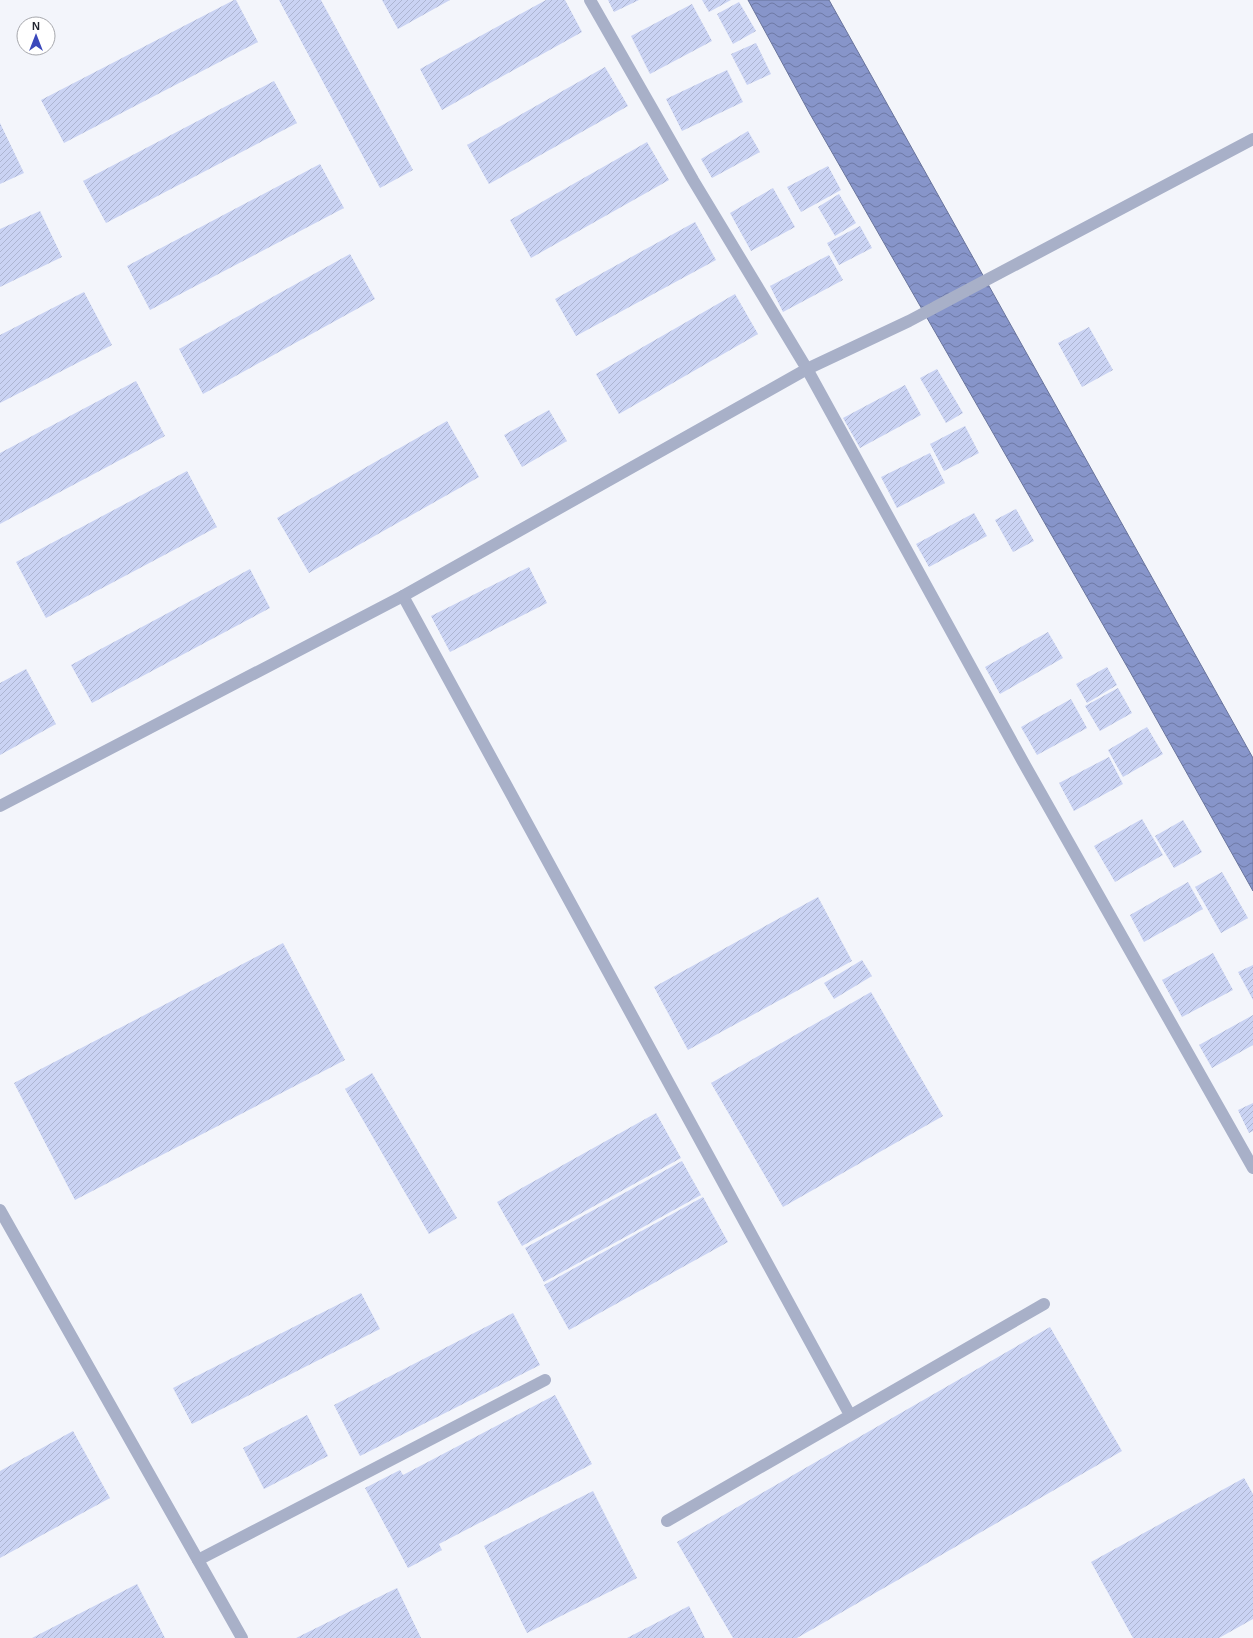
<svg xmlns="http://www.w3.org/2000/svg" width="1253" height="1638" viewBox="0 0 1253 1638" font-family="Helvetica,sans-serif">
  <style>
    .water { fill: url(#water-waves); stroke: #69749c }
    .building { fill: url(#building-hatch) }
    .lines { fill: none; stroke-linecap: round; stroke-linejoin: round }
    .lane { stroke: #a8b0c8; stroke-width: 12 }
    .street { stroke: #a8b0c8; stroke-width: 12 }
  </style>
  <defs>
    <pattern id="water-waves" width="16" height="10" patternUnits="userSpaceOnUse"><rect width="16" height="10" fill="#8795ca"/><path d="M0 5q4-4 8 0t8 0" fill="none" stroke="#6e79a5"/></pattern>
    <pattern id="building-hatch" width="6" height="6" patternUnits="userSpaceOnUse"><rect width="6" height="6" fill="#cad3f3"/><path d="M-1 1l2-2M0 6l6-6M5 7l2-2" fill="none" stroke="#adb5d1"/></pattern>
  </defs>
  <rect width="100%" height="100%" fill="#f3f5fb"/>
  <path class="water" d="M748 0H829L1253 758V891L1129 670 810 114Z"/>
  <path class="building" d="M234 0H236L258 42 64 143 41 100Z
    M279 0H321L413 170 380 188Z
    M382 0H450L398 29Z
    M546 0H565L582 32 442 110 420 69Z
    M608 0H639L614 12Z
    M702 0H731L709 12Z
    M739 2 756 31 733 44 717 14Z
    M692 4 712 41 650 74 631 36Z
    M756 43 771 74 747 85 731 54Z
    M605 67 628 106 489 184 467 145Z
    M727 70 743 102 682 131 666 99Z
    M274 81 297 123 106 223 83 181Z
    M0 123 24 173 0 184Z
    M748 131 760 152 712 178 701 159Z
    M647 142 669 180 531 258 510 220Z
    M320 164 344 208 150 310 127 266Z
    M828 166 841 190 801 212 787 187Z
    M773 188 795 227 751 251 730 213Z
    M839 194 856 223 835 236 818 207Z
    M40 211 62 257 0 287V229Z
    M695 222 716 260 576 336 555 299Z
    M860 226 872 248 839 265 827 243Z
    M350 254 375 299 203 394 179 349Z
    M829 255 843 280 783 312 770 286Z
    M84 292 112 345 0 403V335Z
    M735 294 758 334 619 414 596 374Z
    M1089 327 1113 370 1082 387 1058 343Z
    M937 369 963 413 946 423 920 378Z
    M136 381 165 436 0 524V453Z
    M905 385 921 415 860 448 843 418Z
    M549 410 567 441 522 467 504 435Z
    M447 421 479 477 309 573 277 518Z
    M965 426 979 453 944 471 930 444Z
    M930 453 945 483 897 508 881 477Z
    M187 471 217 527 46 618 16 562Z
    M1016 509 1034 541 1013 552 995 520Z
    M974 513 987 536 929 567 916 544Z
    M529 567 547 603 450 652 431 616Z
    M250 569 270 608 92 703 71 665Z
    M1048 632 1063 658 1000 694 985 667Z
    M1107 667 1117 685 1087 703 1076 684Z
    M26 669 56 724 0 755V683Z
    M1118 688 1132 713 1100 731 1085 706Z
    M1071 699 1087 728 1037 755 1021 727Z
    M1147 727 1163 754 1123 777 1108 750Z
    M1109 757 1123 784 1074 811 1059 783Z
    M1142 819 1163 855 1115 882 1094 846Z
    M1183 820 1202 852 1174 868 1155 836Z
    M1222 872 1248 918 1221 933 1195 887Z
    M1188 882 1203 909 1144 942 1130 915Z
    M818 897 852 961 688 1050 654 987Z
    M283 943 345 1060 75 1200 14 1083Z
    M1213 953 1233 990 1182 1017 1162 980Z
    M862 960 872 976 834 999 824 983Z
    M1253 965V1000L1238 972Z
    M871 992 943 1116 783 1207 711 1083Z
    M1253 1015V1045L1212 1068 1199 1045Z
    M372 1073 457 1218 429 1234 345 1089Z
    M1253 1103V1131L1249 1133 1238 1110Z
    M656 1113 681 1158 522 1246 497 1202Z
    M682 1161 701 1195 544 1282 525 1248Z
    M703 1197 728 1242 569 1330 544 1285Z
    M361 1293 380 1329 192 1424 173 1388Z
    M513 1313 540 1365 360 1456 334 1405Z
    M1050 1327 1122 1451 797 1638H733L677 1542Z
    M555 1395 592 1464 439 1544 442 1550 408 1568 365 1488 400 1470 403 1475Z
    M307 1415 328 1456 264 1489 243 1448Z
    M73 1431 110 1498 0 1558V1471Z
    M1244 1478 1253 1494V1619L1219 1638H1133L1091 1562Z
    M593 1491 637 1578 527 1633 484 1546Z
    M137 1584 165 1638H32Z
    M397 1588 421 1638H296Z
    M689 1606 705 1638H627Z"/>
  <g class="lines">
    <path class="lane" d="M403 596 850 1415
      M667 1521 1044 1304
      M198 1560 545 1380"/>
    <path class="street" d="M590 0 693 180 807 369 1022 760 1253 1168
      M0 806 403 596 807 369 909 321 1253 139
      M0 1210 242 1638"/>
  </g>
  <g transform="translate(36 36)"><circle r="19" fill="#ffffff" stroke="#a7a8ad"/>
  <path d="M0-3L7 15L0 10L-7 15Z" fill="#3b48bb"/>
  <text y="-6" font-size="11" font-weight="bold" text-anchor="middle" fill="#222631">N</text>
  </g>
</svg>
